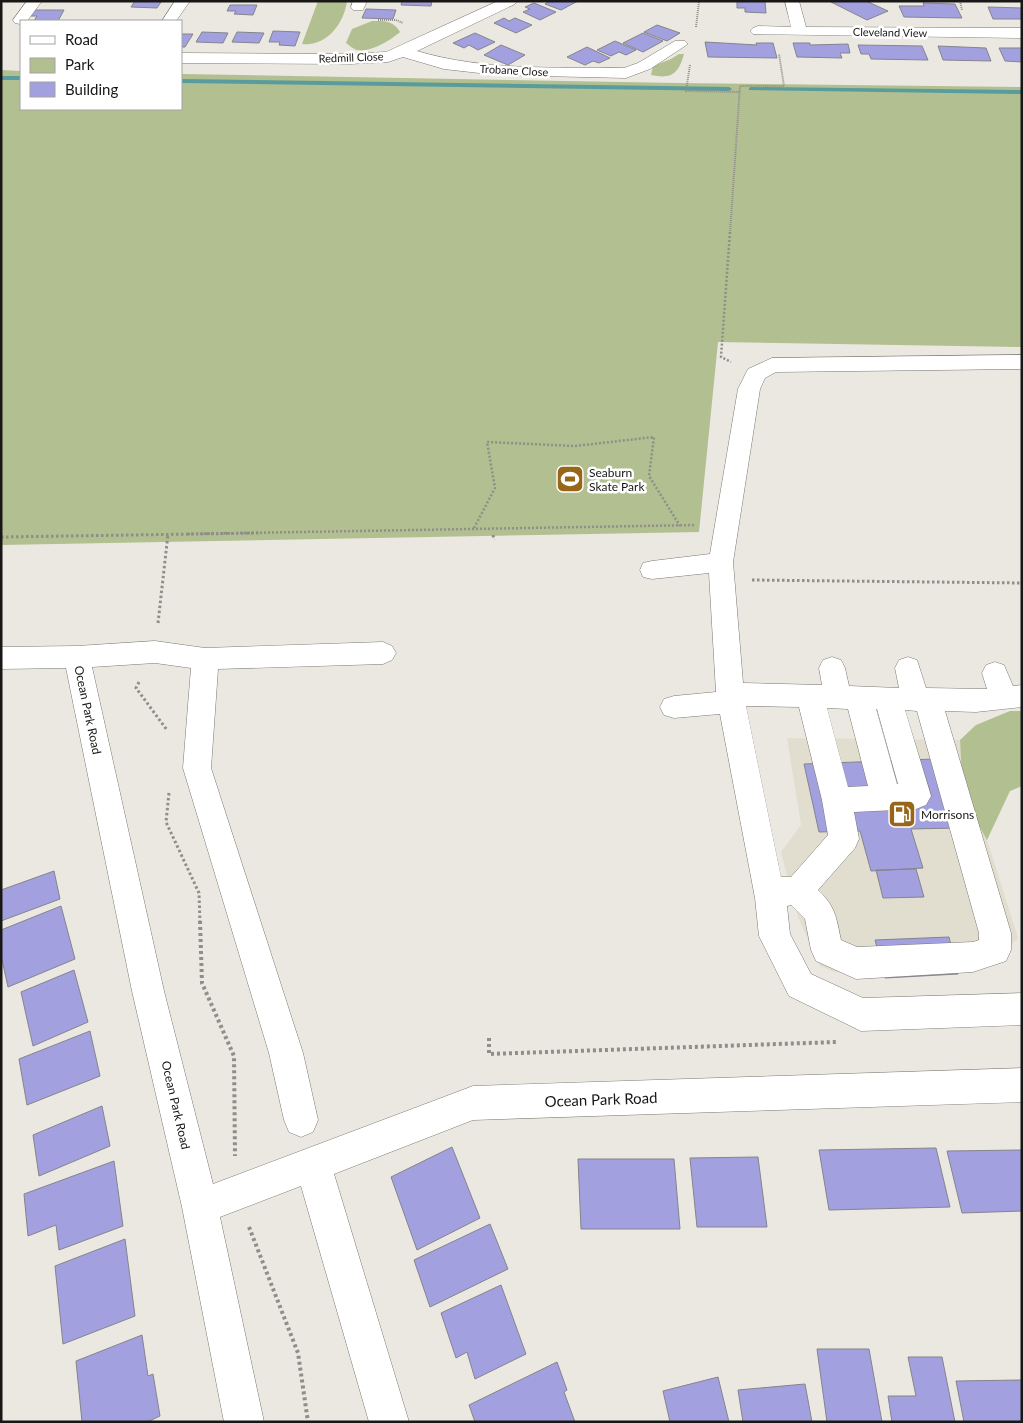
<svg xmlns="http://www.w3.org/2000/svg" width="1023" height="1423" viewBox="0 0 1023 1423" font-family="Lato,sans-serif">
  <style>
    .built { fill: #e2decf }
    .green { fill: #b2bf90 }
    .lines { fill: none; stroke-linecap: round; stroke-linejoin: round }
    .stream { fill: #599c9d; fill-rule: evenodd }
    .building { fill: #a3a0df; stroke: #84848c }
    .minor-casing { stroke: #7a7971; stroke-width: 1 }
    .path-far3 { stroke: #8f8e88; stroke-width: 2; stroke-dasharray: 1 1; stroke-linecap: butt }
    .path-far2 { stroke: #8f8e88; stroke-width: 2.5; stroke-dasharray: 2 2; stroke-linecap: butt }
    .path-far1 { stroke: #8f8e88; stroke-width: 3; stroke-dasharray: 2.5 2.5; stroke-linecap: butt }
    .path { stroke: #8f8e88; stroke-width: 4; stroke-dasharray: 3 3; stroke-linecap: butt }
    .minor { fill: #fff; fill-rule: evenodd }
    .labels { text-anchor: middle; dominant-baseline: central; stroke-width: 5; stroke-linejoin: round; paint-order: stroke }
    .far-street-label { font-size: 11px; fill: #181715; stroke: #fff }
    .poi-label { font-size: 12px; fill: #181715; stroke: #fff; text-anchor: start }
    .street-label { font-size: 12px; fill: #181715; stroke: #fff }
    .near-street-label { font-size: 15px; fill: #181715; stroke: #fff }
  </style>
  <rect width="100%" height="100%" fill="#eae8e0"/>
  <path class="built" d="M787 738 960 740 963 797 987 840 1018 938 990 965 889 976 834 972 820 966 798 917 781 852 801 825Z"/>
  <path class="green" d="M318 1H347C344 24 326 47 302 44Z
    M372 21C384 21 393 20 400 32 391 40 370 53 357 50 353 49 349 45 346 43L352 29Z
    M679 54H684C678 75 671 79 651 75L653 66 671 59Z
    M1 70 21 71V109H181V74L677 83 1022 87V347L718 342 699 532 1 545Z
    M1010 711H1022V786L1010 791 987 840 963 797 960 740 976 725Z"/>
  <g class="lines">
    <path class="stream" d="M1 76H21V80H1Z
      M181 79 729 87 732 89 729 91 181 83Z
      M751 87 1022 90V94L749 90V88Z"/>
  </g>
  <path class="building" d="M135 1H153L161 2 157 8 131 7Z
    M402 1H432L431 6 401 5Z
    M550 1H578L561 10 545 4Z
    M737 1H765L766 13 745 12V8H737Z
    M834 1H866L888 11 867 20 831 2Z
    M534 3 556 12 540 20 523 12 530 9 525 7Z
    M923 3 955 4 962 18 904 17 899 6H924Z
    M230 5H257L253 15 234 14 236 11H227Z
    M988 7 1022 8V19H993Z
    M366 9 396 10 393 19 362 18Z
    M34 10H64L58 21H34L37 16H30Z
    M504 18 509 21 515 18 532 25 516 33 494 23Z
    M657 25 680 33 667 41 644 32Z
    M273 31 300 32 295 46 279 45 280 42H269Z
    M202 32 228 33 223 43 196 42Z
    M237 32 264 33 259 43 232 42Z
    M475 33 495 42 478 50 469 45 464 48 453 43Z
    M643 33 663 41 643 52 623 43Z
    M181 34H193L185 47H181Z
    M615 41 636 50 626 55 619 52 611 56 597 50Z
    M705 42 757 45 756 43H773L777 58 708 57Z
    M793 43H810V45L848 44 850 53H840L842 58 797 57Z
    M501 45 525 55 508 65 484 55Z
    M858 45 922 46 928 60 871 59 869 54H861Z
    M938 46 986 48 991 61 943 60Z
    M587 47 610 58 599 63 593 61 585 65 567 57Z
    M999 48H1022V62L1005 61Z
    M934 759 956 828 911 829 923 868 871 871 860 831 819 832 804 764Z
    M916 869 924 897 883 898 876 870Z
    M54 871 60 899 1 921V890Z
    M61 906 75 959 8 987 1 955V930Z
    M949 937 958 974 885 978 875 940Z
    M74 970 88 1022 33 1046 21 992Z
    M90 1031 100 1076 27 1105 19 1059Z
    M102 1106 110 1146 39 1176 33 1135Z
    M452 1147 480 1218 417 1250 391 1177Z
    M936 1148 950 1207 829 1210 819 1150Z
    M1022 1150V1211L962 1213 947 1151Z
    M758 1157 767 1227H697L690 1158Z
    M578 1159H674L680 1229H581Z
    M114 1161 123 1226 59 1250 56 1225 28 1236 24 1194Z
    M490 1224 508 1269 430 1307 414 1260Z
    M125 1239 135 1316 63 1344 55 1266Z
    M501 1285 526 1354 475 1379 467 1352 456 1358 441 1313Z
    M142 1335 148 1376 153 1374 160 1416 147 1422H82L76 1361Z
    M817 1349H869L882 1422H827Z
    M908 1357H942L955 1422H892L888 1396H916Z
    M557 1362 567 1390 564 1392 575 1422H475L469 1405Z
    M718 1377 729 1422H670L663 1391Z
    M1022 1380V1422H964L956 1381Z
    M805 1384 812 1422H743L738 1390Z"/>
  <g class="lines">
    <g class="minor-casing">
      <path id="minor" d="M27 1H42L27 21H21L20 24 15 23 13 20Z
        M175 1H190L176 21H162Z
        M353 1H367L363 10H353L351 7Z
        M498 1H517L515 4 417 51C484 71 555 67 624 68L638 63 675 41H685L688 44 650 69 626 78 497 75 444 69 403 57 388 62 349 64 181 63V53L349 54 386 52Z
        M785 1H799L806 27 1022 28V38L753 34 750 31 753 28 758 26 791 27Z
        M1022 355V369L776 372 765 378 760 389 733 562 743 683 822 685 819 668 823 660 832 657 841 660 845 668 849 686 899 688 895 668 899 660 908 657 917 660 926 688 987 689 982 673 986 665 995 662 1004 665 1013 686 1022 685V707L976 712 945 711 1011 933V950L1006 961 973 972 856 979 816 961 811 950 805 919 791 905 787 906 790 934 811 974 863 998 1022 993V1025L861 1031 789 996 759 936 755 898 720 714 674 718 664 715 660 707 664 699 674 696 716 692 709 573 652 579 643 577 640 570 643 563 652 561 710 554 738 389 748 369 772 358ZM746 706 799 707 822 800 828 835 791 877H781ZM827 708 848 709 868 786 848 787ZM876 709H877L898 784H897ZM905 710 917 711 979 933V940L973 942 857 947 841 940C836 917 836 907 818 890L855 848 859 839 854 812 916 809 926 805 931 796Z
        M155 641 205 648 383 642 392 646 396 653 392 660 383 664 218 669 211 768 303 1053 318 1120 313 1132 301 1137 289 1132 284 1120 269 1053 183 768 191 668 155 663 92 667 164 991 213 1184 473 1086 1022 1068V1102L473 1120 334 1174 409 1422H369L301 1186 220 1217 264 1422H224L182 1207 132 991 66 668 1 669V647L77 646Z"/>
    </g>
    <path class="path-far3" d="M960 1 962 10
      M378 20H396L403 23
      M696 27 699 1
      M690 65 686 91 740 92
      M730 233 740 86H784L779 54"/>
    <path class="path-far2" d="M730 232 721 357 731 362
      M474 528 495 488 487 442 575 446 654 437 649 476 680 526
      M188 534 696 525"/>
    <path class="path-far1" d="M493 535 494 540
      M1 537 260 533
      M752 580 1022 583
      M158 623 168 534
      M139 682 136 688 167 730
      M169 793 166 822 199 893 200 922"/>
    <path class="path" d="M200 921 202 983 234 1056 235 1156
      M489 1038V1054L836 1042
      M249 1227 298 1353 308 1422"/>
    <use href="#minor" class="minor"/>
  </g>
  <defs>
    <g id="stadium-square" transform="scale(1.4375)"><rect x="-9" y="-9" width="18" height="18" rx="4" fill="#976618" stroke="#fff"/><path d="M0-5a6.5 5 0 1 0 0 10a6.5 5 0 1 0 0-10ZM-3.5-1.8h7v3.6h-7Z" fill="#fff"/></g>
    <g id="fuel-square" transform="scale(1.4375)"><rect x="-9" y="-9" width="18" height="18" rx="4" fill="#976618" stroke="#fff"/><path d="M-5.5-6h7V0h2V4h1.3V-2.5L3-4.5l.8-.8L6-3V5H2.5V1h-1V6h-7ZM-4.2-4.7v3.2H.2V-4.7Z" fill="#fff"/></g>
  </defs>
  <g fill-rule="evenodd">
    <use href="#stadium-square" x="570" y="479"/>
    <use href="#fuel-square" x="902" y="814"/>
  </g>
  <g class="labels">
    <g class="far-street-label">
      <text transform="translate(890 32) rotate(1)">Cleveland View</text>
      <text transform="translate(351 57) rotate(-2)">Redmill Close</text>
      <text transform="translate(514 70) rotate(3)">Trobane Close</text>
    </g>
    <g class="poi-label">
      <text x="589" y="472">Seaburn<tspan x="589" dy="14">Skate Park</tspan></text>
      <text x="921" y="814">Morrisons</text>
    </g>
    <g class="street-label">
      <text transform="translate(88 710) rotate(78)">Ocean Park Road</text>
      <text transform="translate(176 1105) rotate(77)">Ocean Park Road</text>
    </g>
    <g class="near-street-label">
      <text transform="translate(601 1099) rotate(-2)">Ocean Park Road</text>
    </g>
  </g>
  <rect width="1023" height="1423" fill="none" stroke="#181715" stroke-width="5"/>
  <rect x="20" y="20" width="162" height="90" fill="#ffffff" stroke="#a3a2a1"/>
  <rect x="30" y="36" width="25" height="8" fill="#ffffff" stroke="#a3a2a1"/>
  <text x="65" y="45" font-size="15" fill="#181715">Road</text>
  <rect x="30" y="58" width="25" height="15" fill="#b2bf90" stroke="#a3a2a1"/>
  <text x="65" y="70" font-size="15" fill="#181715">Park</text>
  <rect x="30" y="82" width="25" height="15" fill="#a3a0df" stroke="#a3a2a1"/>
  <text x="65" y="95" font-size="15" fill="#181715">Building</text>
</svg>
